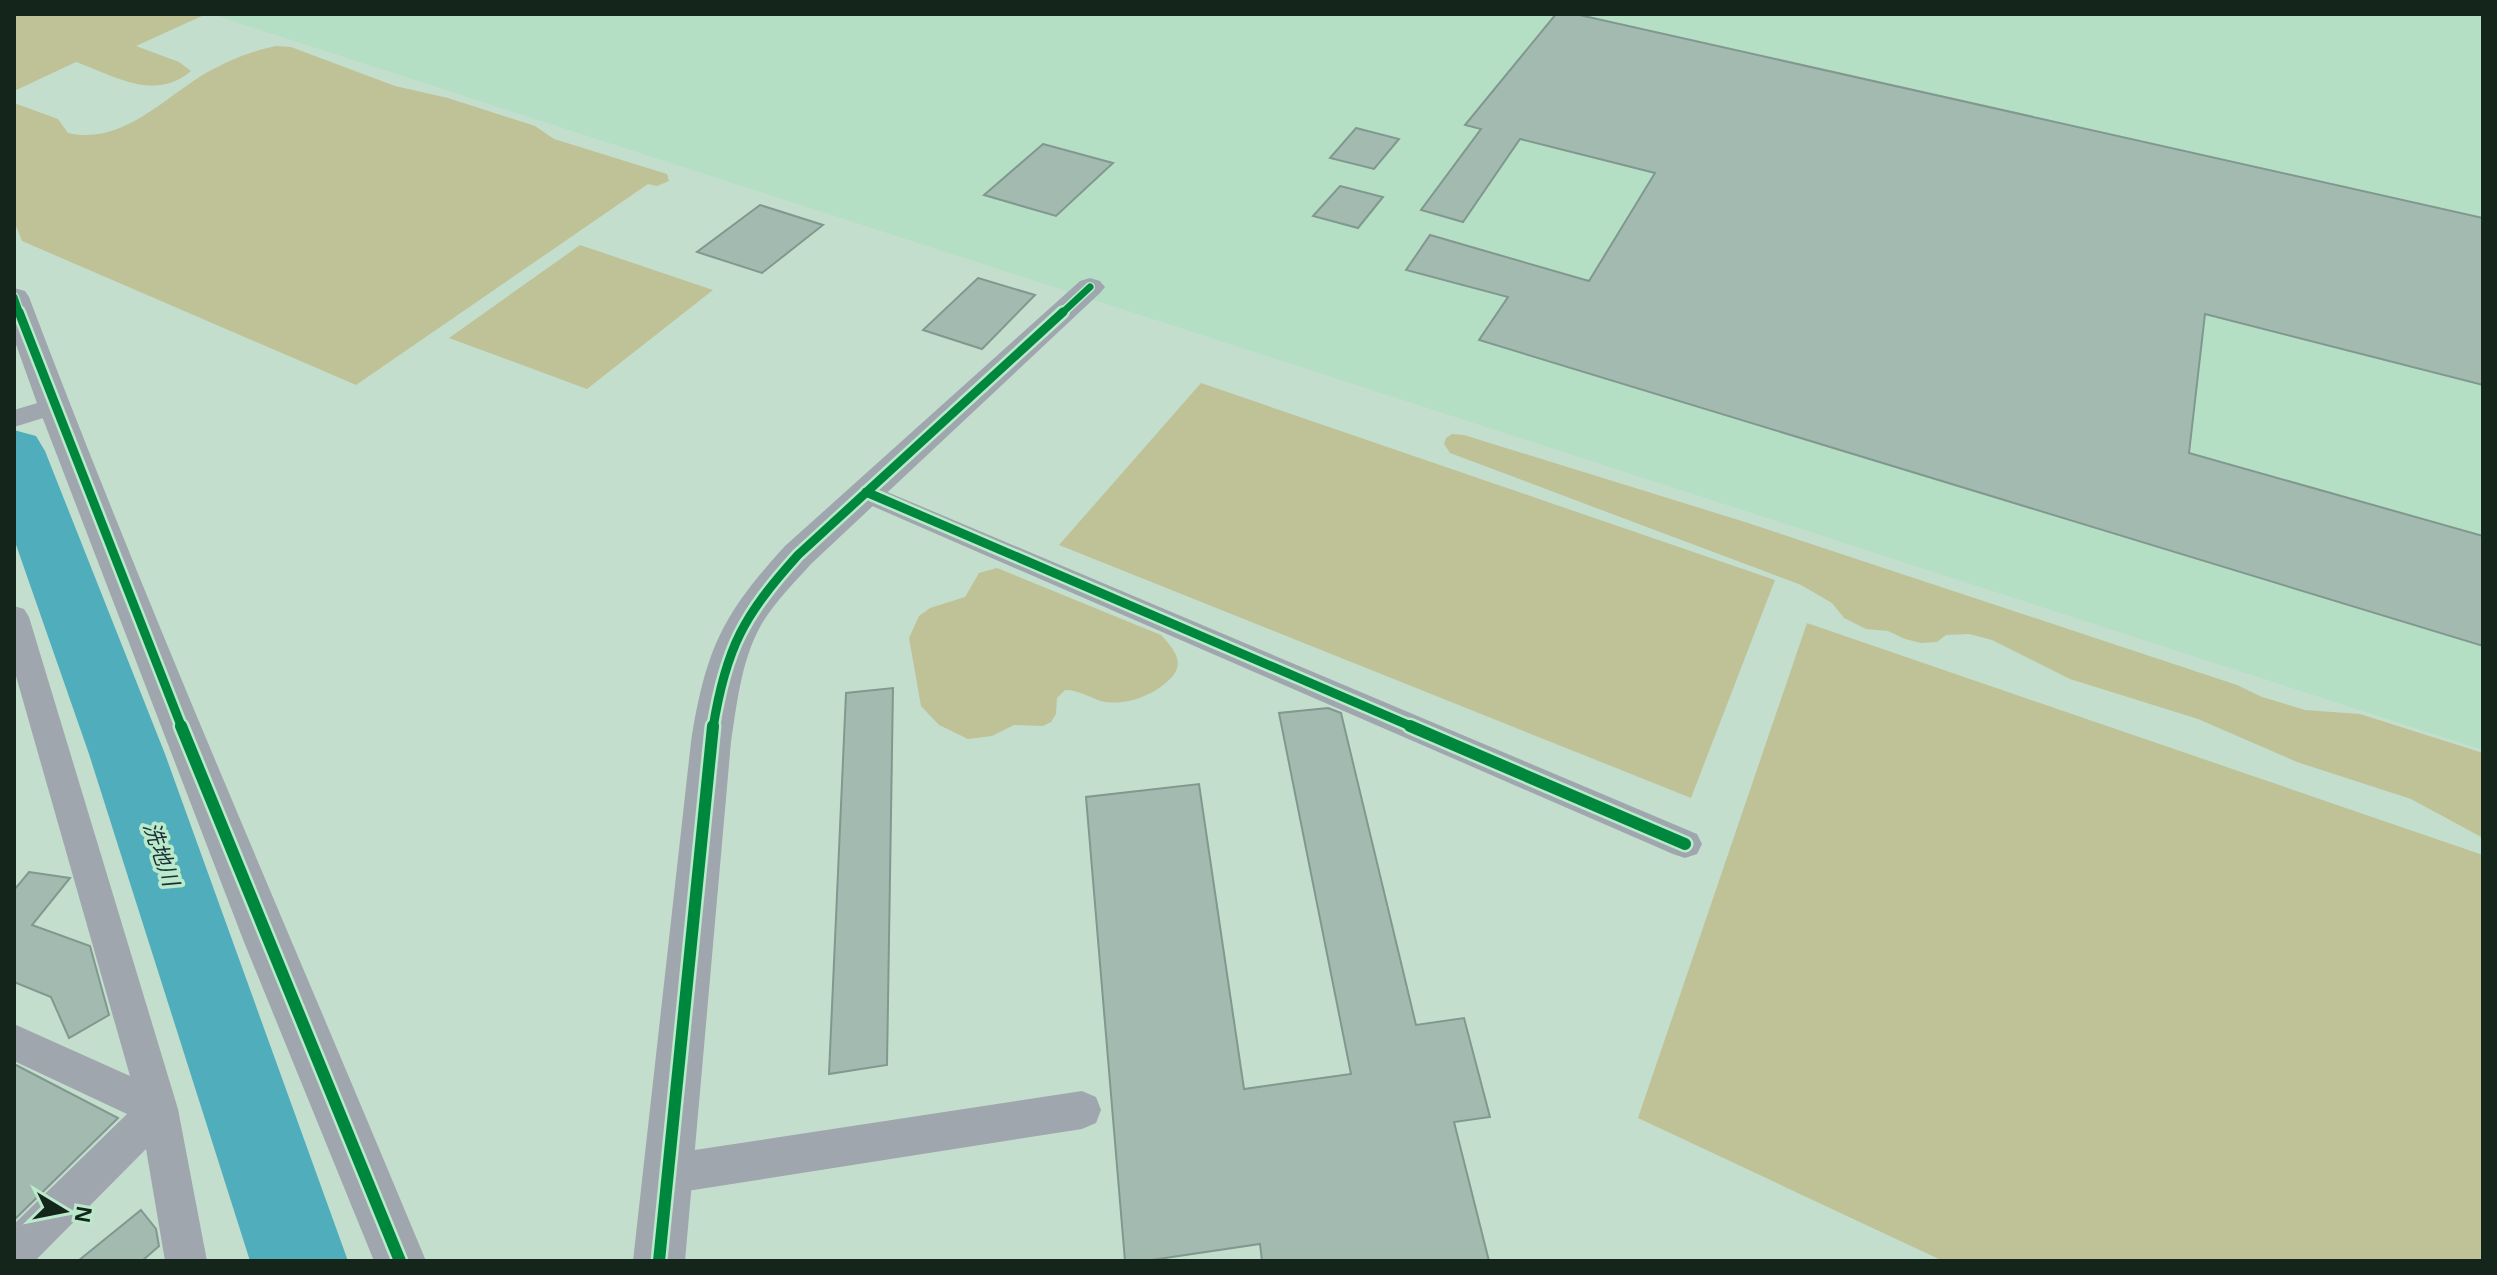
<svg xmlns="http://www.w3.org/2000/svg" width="2497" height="1275" viewBox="0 0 2497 1275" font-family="Arial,'Noto Sans JP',sans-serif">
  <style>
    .built { fill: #b5dfc5 }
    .green { fill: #bfc296 }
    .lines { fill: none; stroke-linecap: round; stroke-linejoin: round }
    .river { fill: #50aebc; fill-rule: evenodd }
    .building { fill: #a3bab0; stroke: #81988e; stroke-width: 2 }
    .minor { fill: #a0a6ae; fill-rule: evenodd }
    .tertiary { fill: #a0a6ae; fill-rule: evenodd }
    .cycleway-far2-casing { stroke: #bae9cb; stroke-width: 10 }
    .cycleway-far1-casing { stroke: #bae9cb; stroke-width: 14 }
    .cycleway-casing { stroke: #bae9cb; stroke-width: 17 }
    .cycleway-far2 { stroke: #00873e; stroke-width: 7 }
    .cycleway-far1 { stroke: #00873e; stroke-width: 9 }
    .cycleway { stroke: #00873e; stroke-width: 12 }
    .labels { text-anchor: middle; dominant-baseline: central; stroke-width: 7; stroke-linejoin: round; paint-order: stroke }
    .water-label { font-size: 22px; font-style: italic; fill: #1c3035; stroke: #bae9cb }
  </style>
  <rect width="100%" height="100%" fill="#c4dece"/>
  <path class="built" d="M211 14H2483V750Z"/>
  <path class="green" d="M14 14H197L202 16 136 46 179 62 191 71C155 102 115 76 76 62L14 91Z
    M276 46 291 47 395 86 448 98 535 126 554 139 667 174 669 181 657 186 648 184 356 385 22 241 14 221V103L58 119 68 133C120 145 161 101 201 76 223 63 250 51 276 46Z
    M580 245 713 290 587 389 449 338Z
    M1201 383 1775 580 1691 798 1059 545Z
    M1452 434 1464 435 1745 522 2237 685 2262 697 2305 710 2360 714 2483 753V838L2411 799 2297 762 2198 719 2070 679 1992 640 1969 634 1946 635 1937 642 1921 643 1905 639 1888 631 1866 629 1844 618 1832 603 1801 585 1450 453 1444 444 1446 438Z
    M997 568 1161 635C1173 648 1186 662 1171 678 1155 695 1125 707 1101 701 1088 697 1079 690 1065 690L1057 698 1056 714 1051 722 1043 726 1014 725 992 736 968 739 939 725 921 706 909 638 919 616 930 608 965 597 979 573Z
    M1807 623 2483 855V1261H1943L1638 1118Z"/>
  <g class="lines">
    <path class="river" d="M14 430 36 436 45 451 165 754 348 1261H250L89 754 14 539Z"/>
  </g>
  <path class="building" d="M1556 14H1575L2483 218V385L2205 314 2189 453 2483 536V646L1479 340 1508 297 1406 270 1430 235 1589 281 1655 173 1520 139 1463 222 1421 210 1481 129 1465 125Z
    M1356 128 1399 139 1374 169 1330 158Z
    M1043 144 1113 163 1056 216 984 195Z
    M1340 186 1383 197 1358 228 1313 216Z
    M760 205 823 225 762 273 697 252Z
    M978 278 1035 295 982 349 923 330Z
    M893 688 887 1065 829 1074 846 693Z
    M1328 708 1341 713 1416 1025 1464 1018 1490 1117 1454 1122 1489 1261H1262L1260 1244 1145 1261H1125L1086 797 1199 784 1244 1089 1351 1074 1279 713Z
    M29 872 70 878 32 925 90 946 109 1015 69 1038 51 997 14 982V890Z
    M14 1064 118 1118 14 1220Z
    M141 1210 156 1229 159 1246 142 1261H78Z"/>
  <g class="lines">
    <path class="minor" d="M54 398 63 400 67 406 63 412 14 427V410Z
      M866 483 1697 834 1702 844 1697 854 1685 858 1673 854 856 499 852 492 856 485Z
      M14 606 24 609 29 617 178 1109 207 1261H165L146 1149 35 1261H14V1224L127 1114 14 1061V1024L130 1076 14 669Z
      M1082 1091 1096 1097 1101 1110 1096 1123 1082 1129 668 1194 654 1188 648 1174 654 1160 668 1154Z"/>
    <path class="tertiary" d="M1090 278 1100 281 1105 287 1100 293 811 564C793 584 773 604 760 627 741 662 737 704 731 742L685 1261H633L691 742C706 649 722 615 785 546L1080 281Z
      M14 288 25 291 29 297C152 622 293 940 426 1261H374L244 942 38 406 14 339Z"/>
    <g class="cycleway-far2-casing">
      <path id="cycleway-far2" d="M14 297 20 314
        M1061 314 1090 287"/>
    </g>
    <g class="cycleway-far1-casing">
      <path id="cycleway-far1" d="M19 312 182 728
        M866 492 1415 728
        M713 728C726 647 744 615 798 555L1063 312"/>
    </g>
    <g class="cycleway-casing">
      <path id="cycleway" d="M181 726 400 1261
        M1410 726 1685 844
        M659 1261 713 726"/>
    </g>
    <use href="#cycleway-far2" class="cycleway-far2"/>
    <use href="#cycleway-far1" class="cycleway-far1"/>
    <use href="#cycleway" class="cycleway"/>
  </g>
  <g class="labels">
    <g class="water-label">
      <text transform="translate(161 854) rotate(71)">洗地川</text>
    </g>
  </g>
  <rect width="2497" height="1275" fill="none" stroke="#14261b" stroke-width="32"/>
  <g transform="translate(64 1211) rotate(100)" stroke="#bae9cb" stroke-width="6" paint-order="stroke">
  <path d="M0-6L14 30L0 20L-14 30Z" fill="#14261b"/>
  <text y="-12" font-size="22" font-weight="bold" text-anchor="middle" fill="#14261b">N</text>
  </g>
</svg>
